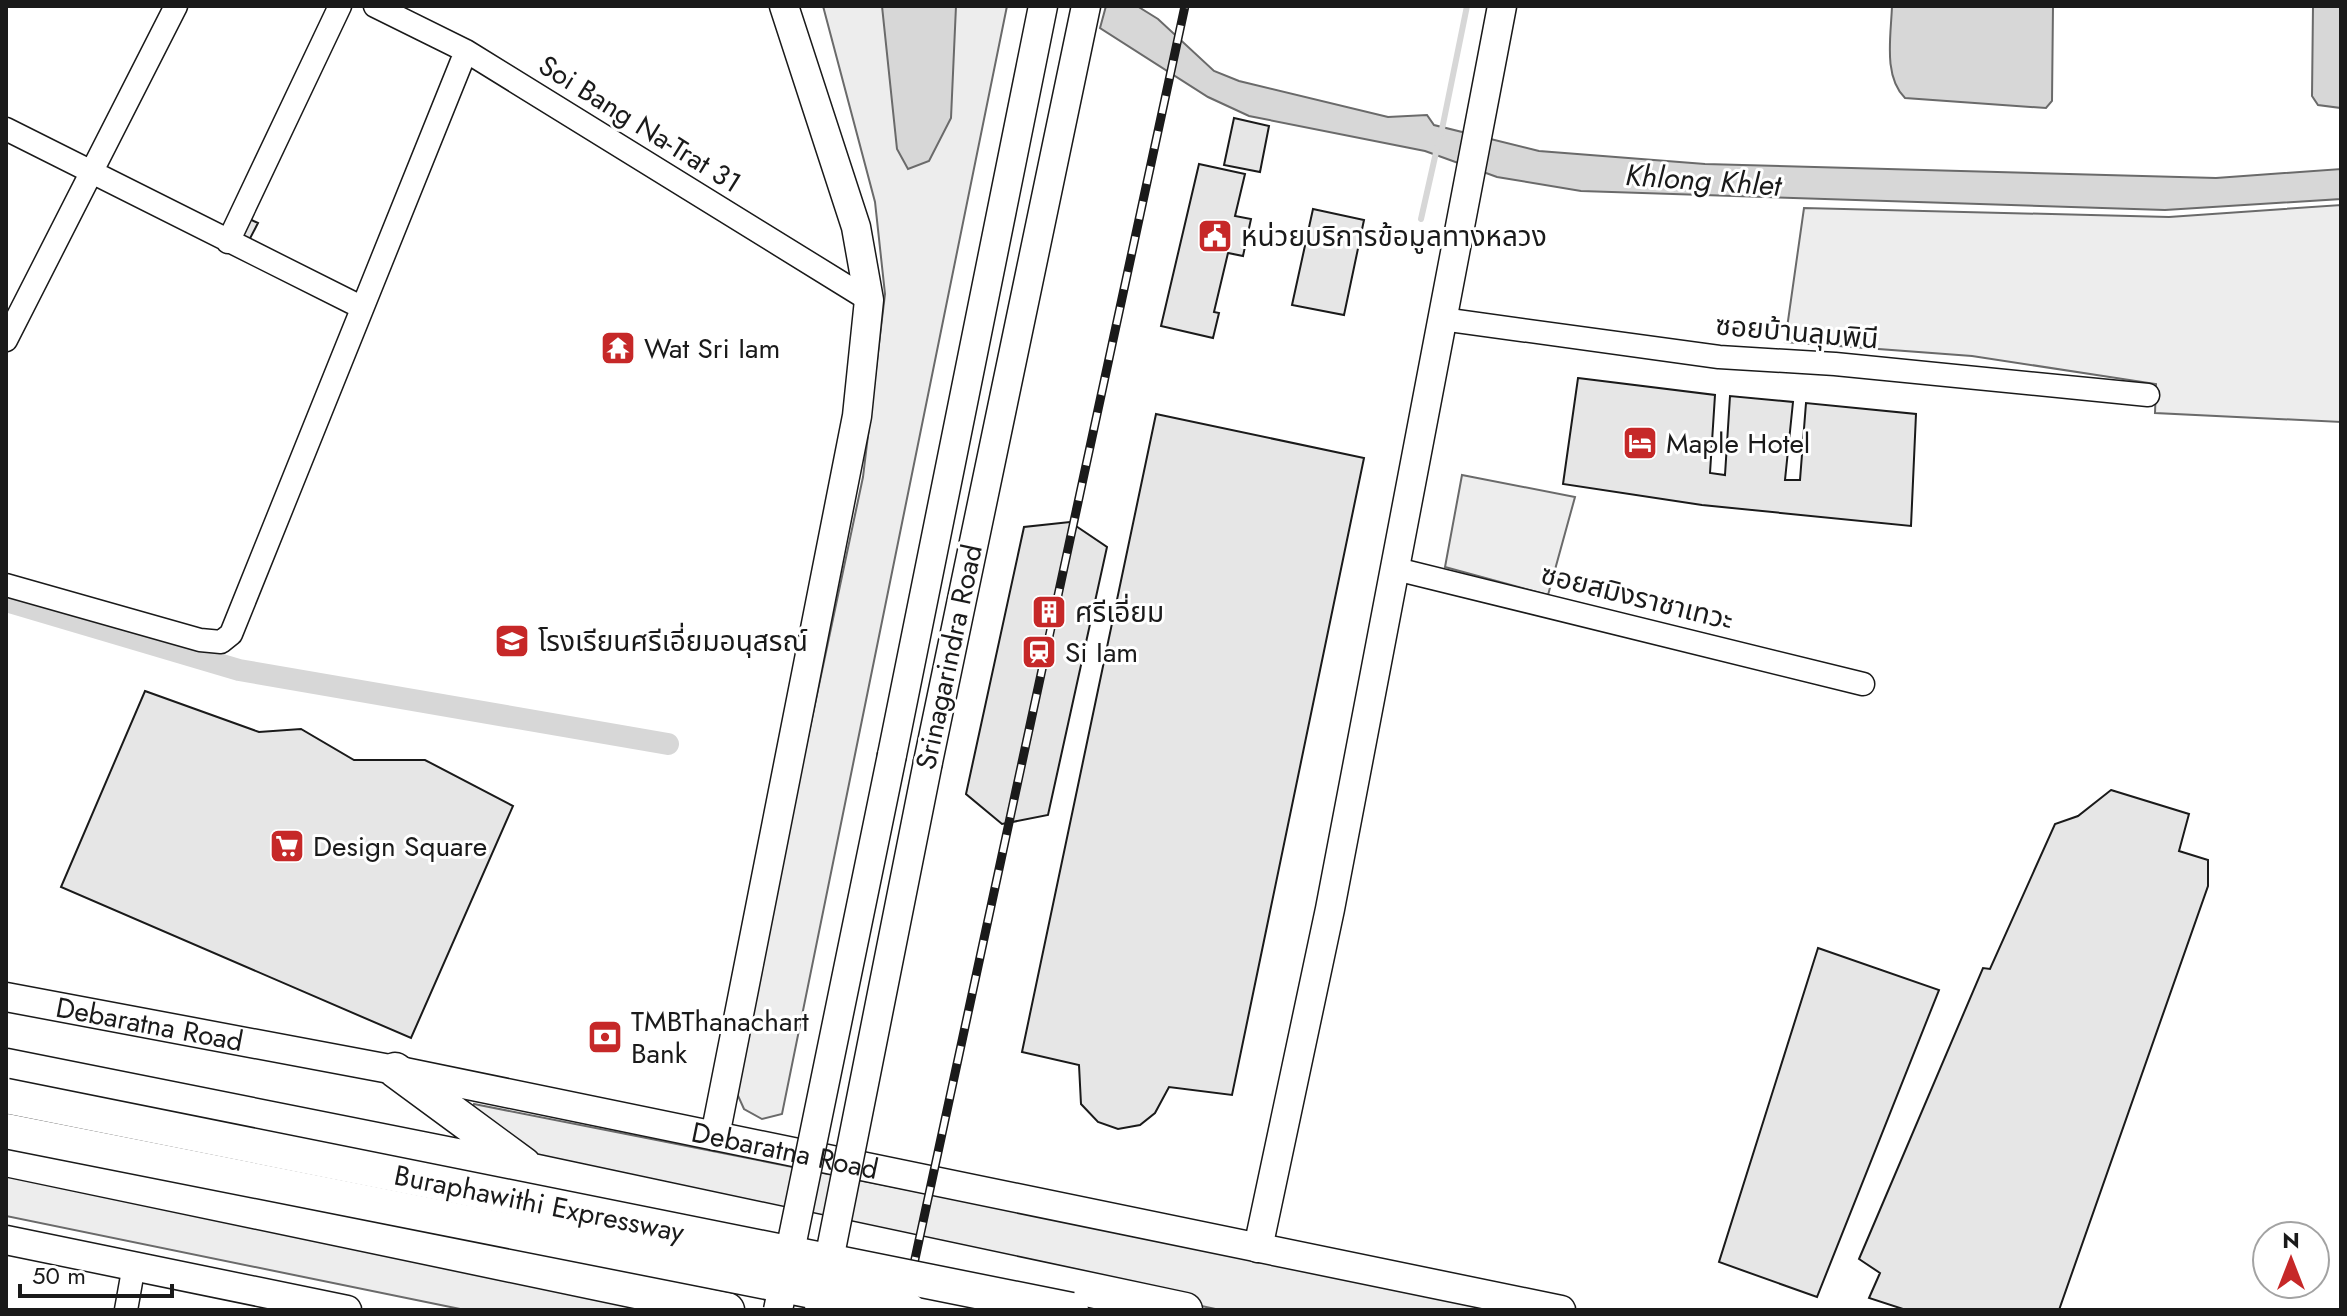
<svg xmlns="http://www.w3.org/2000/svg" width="2347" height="1316" viewBox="0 0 2347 1316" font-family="Jost,'Noto Sans Thai',sans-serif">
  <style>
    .built { fill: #ededed; stroke: #6a6a6a; stroke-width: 2 }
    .water { fill: #d7d7d7; stroke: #6a6a6a; stroke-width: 2 }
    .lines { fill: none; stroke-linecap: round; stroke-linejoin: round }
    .stream { stroke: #d7d7d7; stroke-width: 6 }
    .canal { stroke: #d7d7d7; stroke-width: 22 }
    .building { fill: #e6e6e6; stroke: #1a1a1a; stroke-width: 2 }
    .minor-casing { stroke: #1a1a1a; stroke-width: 25 }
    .major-casing { stroke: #1a1a1a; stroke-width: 31 }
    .highway-casing { stroke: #1a1a1a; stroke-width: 37 }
    .minor { stroke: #fff; stroke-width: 22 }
    .major { stroke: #fff; stroke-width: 28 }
    .highway { stroke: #fff; stroke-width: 34 }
    .rail-casing { stroke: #1a1a1a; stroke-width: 9 }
    .rail { stroke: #fff; stroke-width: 6; stroke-dasharray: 18; stroke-linecap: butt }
    .major-bridge-casing { stroke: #1a1a1a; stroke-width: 31; stroke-linecap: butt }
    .highway-bridge-casing { stroke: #1a1a1a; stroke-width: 37; stroke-linecap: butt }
    .major-bridge { stroke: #fff; stroke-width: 28 }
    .highway-bridge { stroke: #fff; stroke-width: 34 }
    .labels { text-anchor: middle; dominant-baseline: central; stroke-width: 6; stroke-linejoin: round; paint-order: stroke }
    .street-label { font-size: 28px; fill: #1a1a1a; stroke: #fff }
    .poi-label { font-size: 28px; fill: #1a1a1a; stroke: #fff; text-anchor: start }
    .water-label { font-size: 30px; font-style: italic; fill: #1a1a1a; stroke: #fff }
  </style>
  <rect width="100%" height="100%" fill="#fff"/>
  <path class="built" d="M823 6H1007L782 1114 762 1119 744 1109 734 1087 863 477 885 294 875 202Z
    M2341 205V422L2155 413 2156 384 1972 356 1785 342 1804 208 2169 217Z
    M1462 475 1575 497 1548 595 1445 567Z
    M474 1104 1061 1220 1494 1310H1220L558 1167 471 1112Z
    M6 1172 677 1310H465L6 1216Z"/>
  <path class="water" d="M882 6H956L951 118 929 161 908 169 897 149Z
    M1106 6H1137L1158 19 1214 71 1239 81 1388 117 1427 115 1434 125 1539 151 1705 164 2216 178 2341 169V199L2165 210 1581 191 1497 177 1425 151 1249 116 1208 97 1100 28Z
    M1892 6H2053L2052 101 2046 108 1905 98C1883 76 1891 36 1892 6Z
    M2313 6H2341V108L2318 105 2312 96Z"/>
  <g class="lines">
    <path class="stream" d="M1441 134 1467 6
      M1421 219 1437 148"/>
    <path class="canal" d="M6 601 239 670 668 744"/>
  </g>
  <path class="building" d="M1234 118 1269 126 1260 172 1224 165Z
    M1199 164 1245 174 1235 216 1251 219 1243 256 1228 253 1214 312 1219 313 1213 338 1161 326Z
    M1313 209 1364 220 1344 315 1292 305Z
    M241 215 258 223 244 250Z
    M1578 378 1715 395 1710 473 1725 475 1730 396 1793 402 1785 480H1800L1806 403 1916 414 1911 526 1702 505 1563 484Z
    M1156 414 1364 458 1232 1095 1169 1087 1155 1113 1140 1125 1118 1129 1098 1122 1081 1104 1079 1065 1022 1052Z
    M1070 522 1107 547 1048 815 1002 824 966 794 1024 527Z
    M145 691 259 732 301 729 354 760H425L513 806 411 1038 61 887Z
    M2111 790 2189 814 2179 851 2208 860V886L2059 1310H1906L1869 1298 1880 1273 1859 1259 1983 968 1990 969 2055 824 2078 816Z
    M1818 948 1939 990 1817 1297 1719 1262Z"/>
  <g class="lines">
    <g class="minor-casing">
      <path id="minor" d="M375 6 466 51 869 300
        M6 129 361 307
        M228 242 340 6
        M1442 319 1719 357 1835 364 2148 395
        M6 340 176 6
        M1396 569 1863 684
        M6 585 200 640 221 642 231 634 466 51
        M126 1310 134 1265"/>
    </g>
    <g class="major-casing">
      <g id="major">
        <path d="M892 755 1043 6"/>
        <path d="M928 762 1086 6"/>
        <path id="s1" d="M6 997 395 1070 1561 1310"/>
        <path d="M715 1136 857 416 869 300 856 227 784 6"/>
        <path d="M6 1240 347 1310"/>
        <path d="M1258 1248 1330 909 1502 6"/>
      </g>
    </g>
    <g class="highway-casing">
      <path id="highway" d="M6 1066 532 1171 1185 1310
        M395 1070 524 1165
        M6 1159 727 1310"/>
    </g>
    <use href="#minor" class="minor"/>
    <use href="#major" class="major"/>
    <use href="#highway" class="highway"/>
    <g class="rail-casing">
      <path id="rail" d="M904 1310 1185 6"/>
    </g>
    <use href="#rail" class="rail"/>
    <g class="major-bridge-casing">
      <path id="major-bridge" d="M778 1310 892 755
        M819 1310 928 762"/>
    </g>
    <g class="highway-bridge-casing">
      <g id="highway-bridge">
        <path id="s2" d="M6 1096 1071 1310"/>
        <path d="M6 1131 908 1310"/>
      </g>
    </g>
    <use href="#major-bridge" class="major-bridge"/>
    <use href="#highway-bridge" class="highway-bridge"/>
  </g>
  <defs>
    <g id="civic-square" transform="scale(1.8)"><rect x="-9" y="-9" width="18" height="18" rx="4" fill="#c62828" stroke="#fff"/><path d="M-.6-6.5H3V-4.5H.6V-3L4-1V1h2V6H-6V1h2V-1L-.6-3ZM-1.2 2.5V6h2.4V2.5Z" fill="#fff"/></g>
    <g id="temple-square" transform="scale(1.8)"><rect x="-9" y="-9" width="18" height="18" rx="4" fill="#c62828" stroke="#fff"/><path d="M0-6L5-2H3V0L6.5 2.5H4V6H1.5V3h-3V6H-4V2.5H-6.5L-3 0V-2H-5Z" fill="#fff"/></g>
    <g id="hotel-square" transform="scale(1.8)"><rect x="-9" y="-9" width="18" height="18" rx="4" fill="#c62828" stroke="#fff"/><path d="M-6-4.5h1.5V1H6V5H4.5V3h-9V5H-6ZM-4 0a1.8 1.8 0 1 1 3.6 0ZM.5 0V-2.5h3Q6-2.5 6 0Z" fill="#fff"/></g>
    <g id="building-square" transform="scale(1.8)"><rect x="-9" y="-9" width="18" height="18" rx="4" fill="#c62828" stroke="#fff"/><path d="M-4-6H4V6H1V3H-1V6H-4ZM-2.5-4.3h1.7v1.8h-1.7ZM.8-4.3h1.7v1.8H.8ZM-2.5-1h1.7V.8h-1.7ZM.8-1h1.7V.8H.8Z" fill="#fff"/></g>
    <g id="school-square" transform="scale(1.8)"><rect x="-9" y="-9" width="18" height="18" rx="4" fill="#c62828" stroke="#fff"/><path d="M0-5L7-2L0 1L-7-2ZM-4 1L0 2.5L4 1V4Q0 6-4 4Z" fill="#fff"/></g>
    <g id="station-square" transform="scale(1.8)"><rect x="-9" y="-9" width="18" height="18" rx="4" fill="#c62828" stroke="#fff"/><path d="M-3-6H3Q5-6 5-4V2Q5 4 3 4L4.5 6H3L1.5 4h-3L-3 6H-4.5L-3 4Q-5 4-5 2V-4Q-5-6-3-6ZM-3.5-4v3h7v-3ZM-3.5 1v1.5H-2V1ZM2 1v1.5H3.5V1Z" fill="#fff"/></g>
    <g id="supermarket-square" transform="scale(1.8)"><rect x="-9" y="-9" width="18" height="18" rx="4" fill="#c62828" stroke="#fff"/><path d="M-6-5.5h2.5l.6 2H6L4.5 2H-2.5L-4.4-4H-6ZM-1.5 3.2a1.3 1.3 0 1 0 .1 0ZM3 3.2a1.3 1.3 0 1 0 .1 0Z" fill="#fff"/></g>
    <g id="bank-square" transform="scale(1.8)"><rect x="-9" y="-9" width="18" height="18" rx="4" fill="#c62828" stroke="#fff"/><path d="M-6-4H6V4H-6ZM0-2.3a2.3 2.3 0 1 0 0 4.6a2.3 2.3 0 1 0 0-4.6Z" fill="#fff"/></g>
  </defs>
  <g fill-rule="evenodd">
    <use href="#civic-square" x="1215" y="236"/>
    <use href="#temple-square" x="618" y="348"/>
    <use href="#hotel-square" x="1640" y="443"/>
    <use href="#building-square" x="1049" y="612"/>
    <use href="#school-square" x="512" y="641"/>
    <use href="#station-square" x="1039" y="652"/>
    <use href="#supermarket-square" x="287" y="846"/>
    <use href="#bank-square" x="605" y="1037"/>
  </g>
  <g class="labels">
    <g class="street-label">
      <text transform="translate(640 124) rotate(32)">Soi Bang Na-Trat 31</text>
      <text transform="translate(1797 332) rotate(5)">ซอยบ้านลุมพินี</text>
      <text transform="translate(1637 597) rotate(14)">ซอยสมิงราชาเทวะ</text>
      <text transform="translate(949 657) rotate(-78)">Srinagarindra Road</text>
      <text stroke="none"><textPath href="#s1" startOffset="146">Debaratna Road</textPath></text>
      <text stroke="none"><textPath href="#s1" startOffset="794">Debaratna Road</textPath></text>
      <text stroke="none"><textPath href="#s2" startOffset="544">Buraphawithi Expressway</textPath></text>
    </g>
    <g class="poi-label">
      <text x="1241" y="236">หน่วยบริการข้อมูลทางหลวง</text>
      <text x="644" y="348">Wat Sri Iam</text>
      <text x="1666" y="443">Maple Hotel</text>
      <text x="1075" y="612">ศรีเอี่ยม</text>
      <text x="538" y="641">โรงเรียนศรีเอี่ยมอนุสรณ์</text>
      <text x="1065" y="652">Si Iam</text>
      <text x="313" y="846">Design Square</text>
      <text x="631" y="1021">TMBThanachart<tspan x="631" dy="32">Bank</tspan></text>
    </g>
    <g class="water-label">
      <text transform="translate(1703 180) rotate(4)">Khlong Khlet</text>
    </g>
  </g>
  <rect width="2347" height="1316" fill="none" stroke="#1a1a1a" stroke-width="16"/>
  <g transform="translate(2291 1260)"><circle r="38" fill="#ffffff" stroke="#a3a3a3" stroke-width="2"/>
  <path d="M0-6L14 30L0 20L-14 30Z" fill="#c62828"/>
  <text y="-12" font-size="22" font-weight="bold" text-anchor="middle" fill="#1a1a1a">N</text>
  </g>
  <path d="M20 1284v12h152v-12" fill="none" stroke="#1a1a1a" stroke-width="4"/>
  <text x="32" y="1284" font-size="24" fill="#1a1a1a" stroke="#ffffff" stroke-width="6" paint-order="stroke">50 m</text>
</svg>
